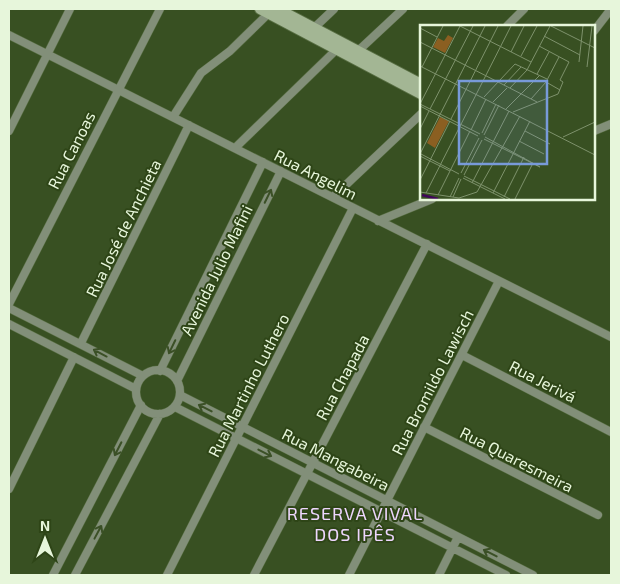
<svg xmlns="http://www.w3.org/2000/svg" width="620" height="584" viewBox="0 0 620 584" font-family="'Exo 2',sans-serif">
  <style>
    .lines { fill: none; stroke-linecap: round; stroke-linejoin: round }
    .street-casing { stroke: #586e43; stroke-width: 9 }
    .secondary-casing { stroke: #586e43; stroke-width: 12 }
    .street { stroke: #828f79; stroke-width: 8 }
    .secondary { stroke: #a3b694; stroke-width: 10 }
    .oneway { stroke: #3b5026 }
    .labels { text-anchor: middle; dominant-baseline: central; stroke-width: 4; stroke-linejoin: round; paint-order: stroke }
    .street-label { font-size: 16px; fill: #e7f6db; stroke: #2e4517 }
    .neighbourhood-label { font-size: 18px; letter-spacing: 1px; fill: #eed6fe; stroke: #2e4517 }
    .inset-river { fill: none; stroke: #3f0658; stroke-width: 2.5 }
    .inset-road { fill: none; stroke: #7e926c; stroke-width: 1 }
    .view { fill: #789ad9; fill-opacity: 0.15; stroke: #789ad9; stroke-width: 2.5 }
    .inset-edge { fill: none; stroke: #e7f6db; stroke-width: 2.5 }
  </style>
  <rect width="100%" height="100%" fill="#385022"/>
  <g class="lines">
    <g class="street-casing">
      <path id="street" d="M507 26 524 9
        M314 28 334 9
        M594 31 611 9
        M9 35 611 337
        M358 51 403 9
        M173 117 201 73 230 51 273 9
        M9 131 70 9
        M594 131 611 124
        M235 148 337 49
        M333 197 421 114
        M378 221 432 199
        M9 304 160 9
        M9 308 143 376
        M9 324 136 389
        M81 343 189 125
        M462 355 611 432
        M136 392a22 22 0 1 1 44 0a22 22 0 1 1-44 0Z
        M160 371 263 162
        M177 381 281 171
        M180 395 533 575
        M175 407 506 575
        M424 427 598 515
        M9 489 74 357
        M53 575 141 405
        M75 575 160 414
        M167 575 353 208
        M254 575 427 244
        M349 575 499 281
        M439 575 458 537"/>
    </g>
    <g class="secondary-casing">
      <path id="secondary" d="M260 9 421 94
        M278 9 421 84"/>
    </g>
    <use href="#street" class="street"/>
    <use href="#secondary" class="secondary"/>
  </g>
  <defs><path id="oneway-shaft" d="M-6 0H5M1.5-3L5.5 0L1.5 3" fill="none" stroke-width="1.6" stroke-linecap="round" stroke-linejoin="round" transform="scale(1.25)"/></defs>
  <g class="oneway">
    <use href="#oneway-shaft" transform="translate(268 196) rotate(-64)"/>
    <use href="#oneway-shaft" transform="translate(172 347) rotate(116)"/>
    <use href="#oneway-shaft" transform="translate(100 353) rotate(-152)"/>
    <use href="#oneway-shaft" transform="translate(205 408) rotate(-153)"/>
    <use href="#oneway-shaft" transform="translate(118 449) rotate(117)"/>
    <use href="#oneway-shaft" transform="translate(265 453) rotate(27)"/>
    <use href="#oneway-shaft" transform="translate(98 532) rotate(-62)"/>
    <use href="#oneway-shaft" transform="translate(490 553) rotate(-153)"/>
  </g>
  <g class="labels">
    <g class="street-label">
      <text transform="translate(71 150) rotate(-63)">Rua Canoas</text>
      <text transform="translate(316 174) rotate(27)">Rua Angelim</text>
      <text transform="translate(123 228) rotate(-64)">Rua José de Anchieta</text>
      <text transform="translate(216 270) rotate(-64)">Avenida Julio Mafini</text>
      <text transform="translate(342 377) rotate(-62)">Rua Chapada</text>
      <text transform="translate(543 381) rotate(27)">Rua Jerivá</text>
      <text transform="translate(432 382) rotate(-63)">Rua Bromildo Lawisch</text>
      <text transform="translate(248 385) rotate(-63)">Rua Martinho Luthero</text>
      <text transform="translate(336 459) rotate(27)">Rua Mangabeira</text>
      <text transform="translate(517 459) rotate(27)">Rua Quaresmeira</text>
    </g>
    <g class="neighbourhood-label">
      <text x="355" y="513">RESERVA VIVAL<tspan x="355" dy="21">DOS IPÊS</tspan></text>
    </g>
  </g>
  <g transform="translate(420 25)">
    <rect width="175" height="175" fill="#385022"/>
    <path d="M28 10 33 13 25 28 13 22 18 13 24 16ZM20 92 29 96 15 123 7 118Z" fill="#8b5f21"/>
    <path class="inset-river" d="M2 170 18 174"/>
    <path class="inset-road" d="M40 1 111 37M131 1 175 23M0 3 17 12M124 11 160 30M0 17 117 77M91 27 104 1M101 31 117 1M159 37 163 1M0 41 175 130M2 42 23 1M167 42 172 1M117 49 129 27M126 57 140 65M84 60 101 42M90 63 107 45 130 1M64 72 95 39 127 54M111 74 126 57 139 32M73 77 87 63M0 79 40 1M0 79 60 109M0 81 58 111M10 84 53 1M86 84 120 50M93 87 138 69 143 57 140 55 149 37 119 21M31 94 78 1M0 104 9 86M51 105 66 74M105 106 130 119M62 108 76 79M64 110 79 80M143 112 175 97M64 114 120 142 65 112M99 116 124 129M0 129 65 1M1 129 39 149M0 131 30 146M41 148 59 113M44 150 62 115M44 151 90 174M43 153 85 174M0 155 30 96M52 158 89 86M0 167 39 173 57 167 100 91M6 168 91 1M73 168 110 96M18 170 50 106M30 172 39 153M33 172 41 154M84 172 104 132M95 174 113 138"/>
    <path class="view" d="M39 56H127V139H39Z"/>
    <rect width="175" height="175" class="inset-edge"/>
  </g>
  <rect width="620" height="584" fill="none" stroke="#e7f6db" stroke-width="20"/>
  <g transform="translate(45 539)" stroke="#2e4517" stroke-width="4" paint-order="stroke">
  <path d="M0-4L9 19L0 12L-9 19Z" fill="#e7f6db"/>
  <text y="-8" font-size="14" font-weight="bold" text-anchor="middle" fill="#e7f6db">N</text>
  </g>
</svg>
